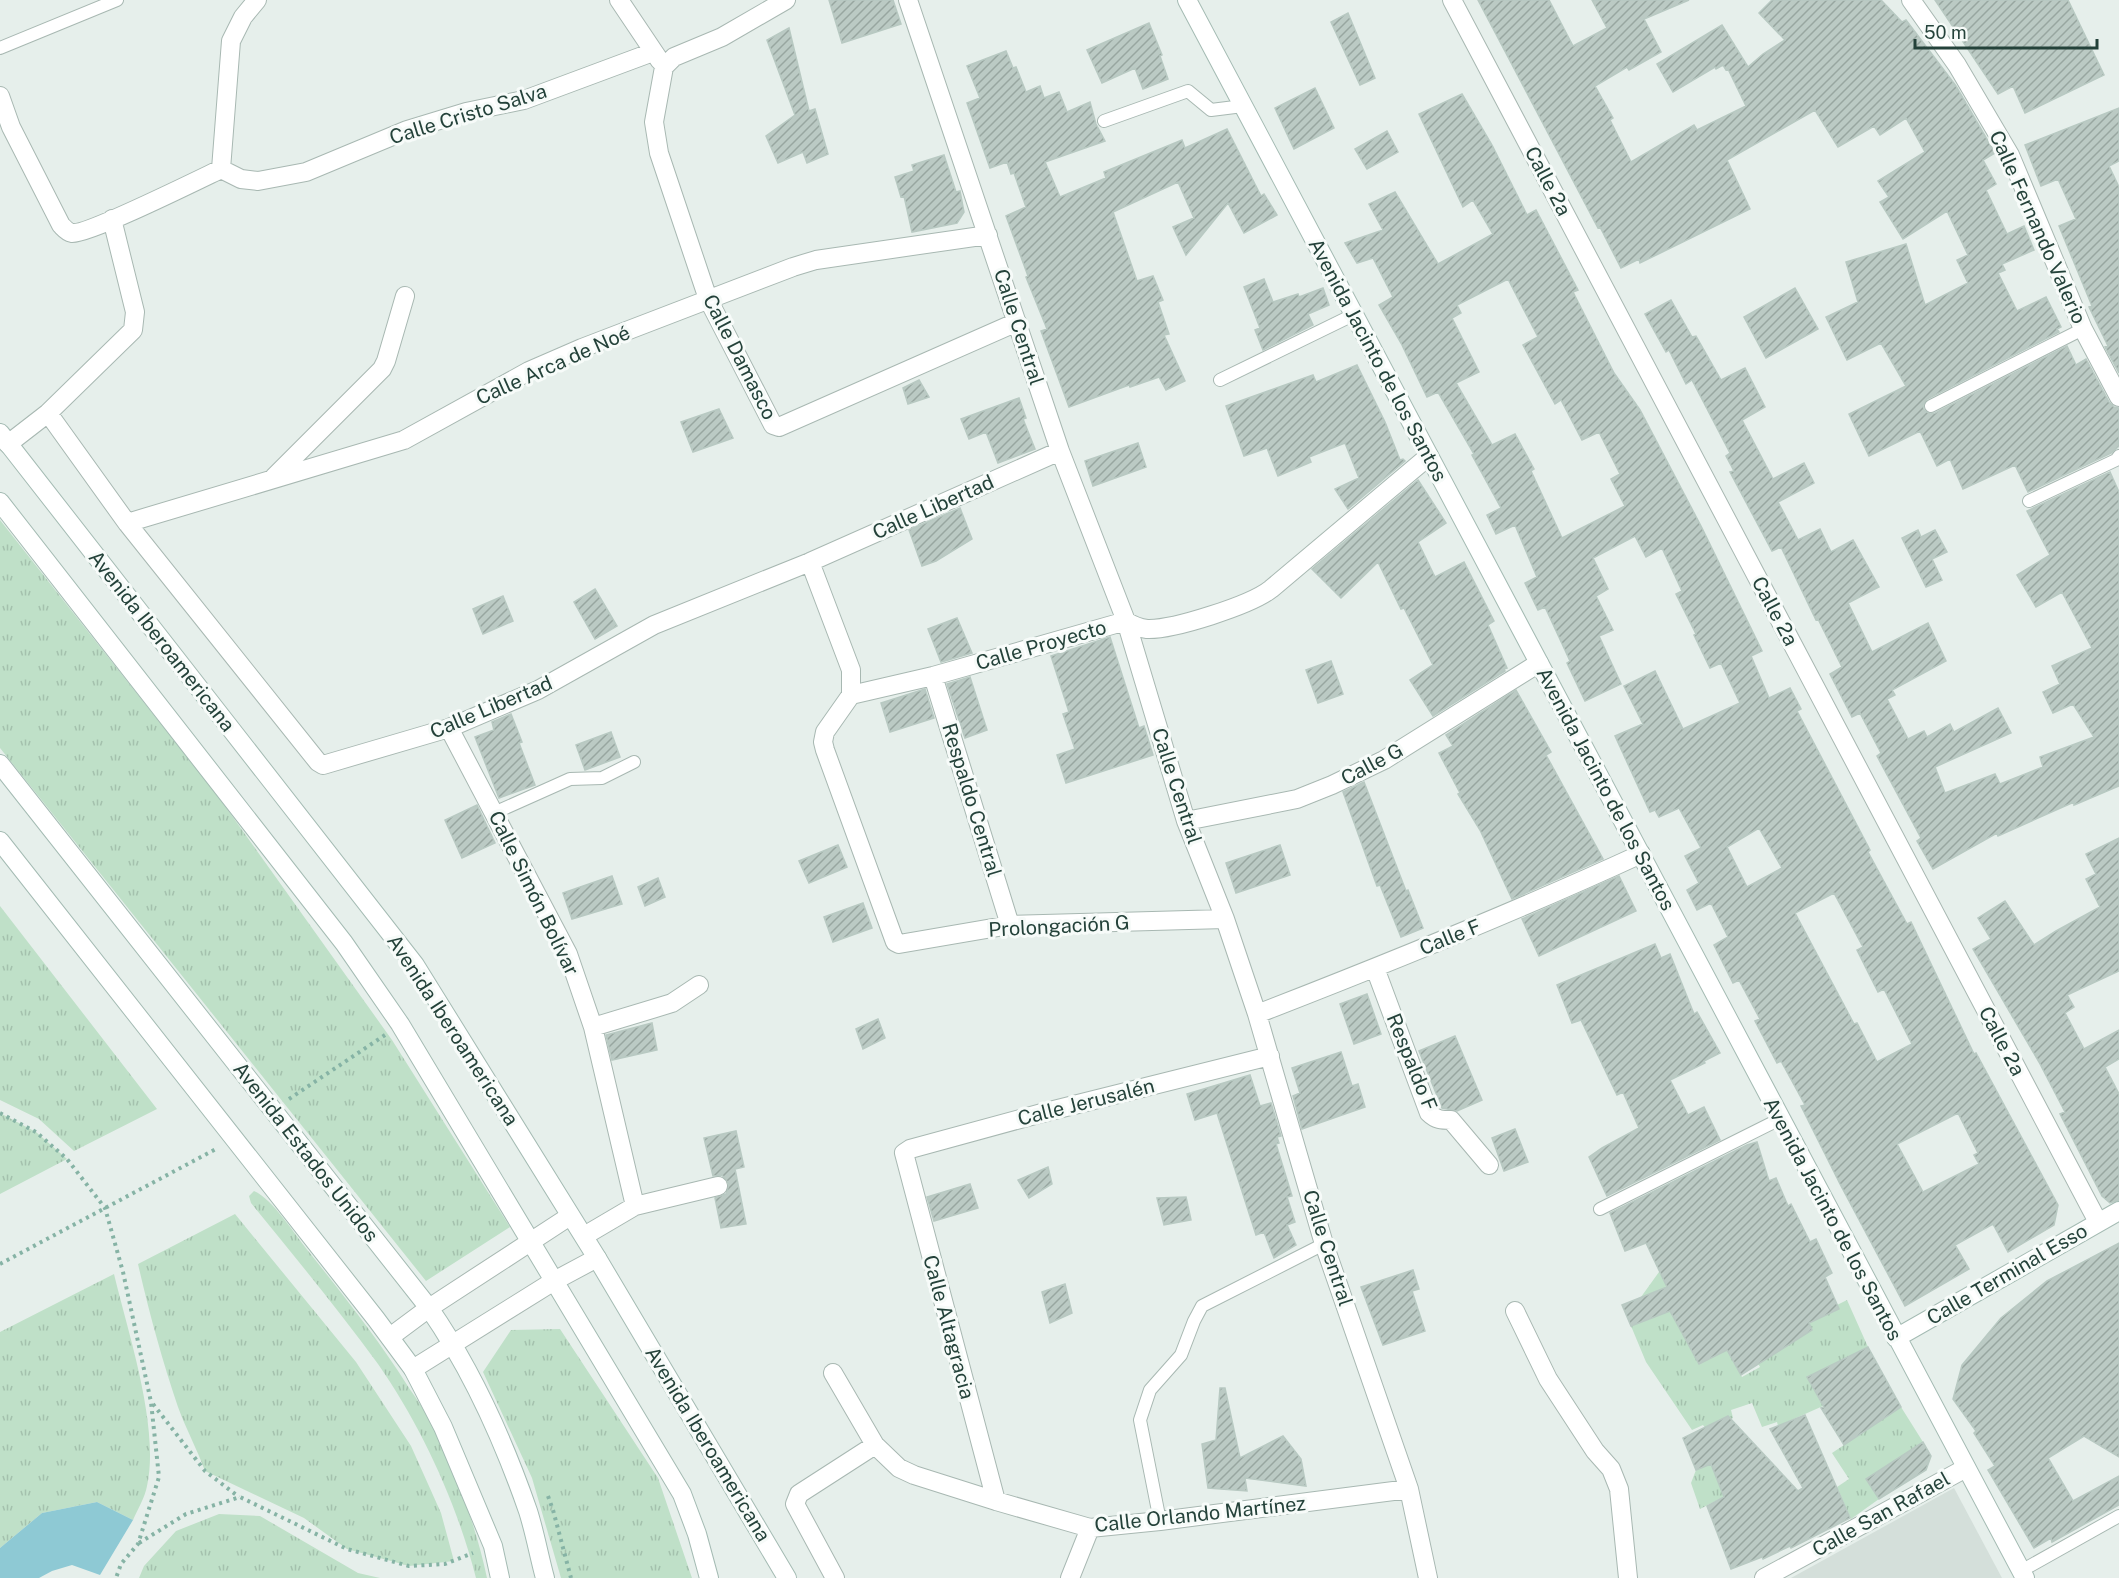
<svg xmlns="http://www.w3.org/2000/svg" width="2119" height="1578" viewBox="0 0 2119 1578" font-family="'Public Sans',sans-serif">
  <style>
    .built { fill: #d4dfda }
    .grass { fill: url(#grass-tufts) }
    .water { fill: #8ec9d4 }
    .building { fill: url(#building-hatch); stroke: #b8c9c2; stroke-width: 1.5; fill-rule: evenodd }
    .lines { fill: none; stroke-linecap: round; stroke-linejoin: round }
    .lane-casing { stroke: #a8b8b2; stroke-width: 14 }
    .street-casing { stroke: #a8b8b2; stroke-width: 20 }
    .secondary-casing { stroke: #a4bbb3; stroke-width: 20 }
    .path { stroke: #86b3a5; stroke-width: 4; stroke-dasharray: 3 4.5; stroke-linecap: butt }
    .lane { stroke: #fff; stroke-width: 12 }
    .street { stroke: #fff; stroke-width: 18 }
    .secondary { stroke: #fff; stroke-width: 18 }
    .labels { text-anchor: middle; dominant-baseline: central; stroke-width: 6; stroke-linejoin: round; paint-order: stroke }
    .street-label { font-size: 20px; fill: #24423a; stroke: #f7fbf9 }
  </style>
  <defs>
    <pattern id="grass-tufts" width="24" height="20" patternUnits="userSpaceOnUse" patternTransform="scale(1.5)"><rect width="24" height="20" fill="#bfe0c8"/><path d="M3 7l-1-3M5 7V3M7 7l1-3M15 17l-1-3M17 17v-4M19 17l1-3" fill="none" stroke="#a4c1ad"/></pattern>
    <pattern id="building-hatch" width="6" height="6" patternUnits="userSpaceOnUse" patternTransform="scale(1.5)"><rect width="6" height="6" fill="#bbcac4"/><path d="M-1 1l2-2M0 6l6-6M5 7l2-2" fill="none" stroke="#98a6a0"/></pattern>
  </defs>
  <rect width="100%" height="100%" fill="#e6efeb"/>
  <path class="built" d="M1954 1488 2002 1578H1791Z"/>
  <path class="grass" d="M0 520 220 799 392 1040 510 1227 426 1281 0 748Z
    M0 906 157 1109 74 1151 39 1119 0 1100Z
    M0 1113 36 1132 67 1159 0 1194Z
    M254 1191C273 1199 295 1235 309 1252 344 1296 379 1340 409 1388 417 1399 425 1411 431 1423 455 1471 476 1525 487 1578H476C457 1504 422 1427 378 1364 338 1309 294 1256 251 1203L249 1196Z
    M235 1214 356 1362 411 1446 441 1513 454 1561 409 1566 347 1549 304 1518 205 1471C197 1449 186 1429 178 1407 162 1360 149 1312 138 1264Z
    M1667 1268 1686 1341 1699 1364 1727 1350 1742 1377 1760 1367 1735 1320 1809 1323 1839 1309 1837 1305 1847 1300 1868 1347 1807 1377 1823 1406 1778 1426 1777 1422 1762 1427 1752 1403 1731 1410 1733 1418 1706 1429 1703 1425 1692 1430 1646 1362 1631 1326 1649 1319 1641 1297 1659 1272Z
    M114 1274C128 1333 160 1427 147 1486 145 1497 138 1509 133 1520L97 1502 42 1513 0 1548V1332Z
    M560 1329 658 1478 692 1578H561L532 1478 483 1372 511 1330Z
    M1901 1407 1923 1442 1866 1479 1879 1499 1851 1519 1837 1487 1849 1479 1832 1453Z
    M1711 1464 1735 1491 1700 1509 1691 1483 1696 1470Z
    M219 1514 260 1516 358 1573 380 1578H139L144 1566 176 1531Z"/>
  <path class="water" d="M97 1502 133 1520 100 1575 72 1565 52 1571 39 1578H0V1548L42 1513Z"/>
  <path class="building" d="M829 0H893L901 24 842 43Z
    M1478 0H1549L1573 46 1607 28 1592 0H1689L1644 19 1661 52 1629 70 1627 67 1595 86 1613 118 1610 120 1631 162 1694 125 1697 130 1746 106 1728 69 1726 70 1723 65 1716 69 1715 67 1673 92 1657 64 1722 25 1748 67 1763 54 1785 40 1759 13 1772 0H1881L1902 22 1906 20 1956 86 1995 153 1983 160 1996 184 1986 190 2007 234 2024 226 2034 250 2002 264 2005 270 1998 273 2017 311 2046 297 2061 327 2057 329 2059 332 1927 399 1923 405 1924 410 1930 414 1935 413 2067 346 2076 365 2086 359 2109 402 2114 407 2119 408V446L2111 453 2028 492 2015 465 1963 489 1950 459 1937 466 1920 431 1869 456 1849 414 1906 386 1881 343 1847 360 1826 317 1858 302 1846 262 1906 244 1925 305 1968 283 1957 260 1968 255 1947 211 1903 239 1880 202 1889 197 1878 181 1925 152 1906 118 1880 135 1874 126 1838 147 1815 110 1727 160 1750 209 1640 263 1639 259 1621 268 1600 227 1598 228Z
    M1935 0H2068L2104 75 2025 113 2013 86 1998 94Z
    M1348 13 1375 78 1360 85 1331 22Z
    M1149 23 1162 55 1160 56 1168 79 1143 89 1135 68 1102 83 1087 50Z
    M789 28 809 111 815 109 828 154 807 163 803 152 778 163 766 136 795 115 767 40Z
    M1006 51 1013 68 1016 67 1026 92 1040 86 1044 98 1059 92 1067 112 1090 102 1096 124 1105 141 1045 162 1060 197 1106 178 1104 172 1182 140 1185 148 1227 129 1261 196 1264 194 1277 215 1244 233 1228 203 1186 255 1173 227 1194 218 1178 182 1113 212 1137 281 1153 276 1163 300 1158 302 1169 334 1164 335 1185 381 1166 390 1159 377 1130 387 1129 385 1069 407 1041 331 1047 329 1026 277 1028 276 1006 216 1026 207 1014 173 1011 174 1007 162 990 168 967 103 980 98 967 66Z
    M1315 88 1334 128 1294 149 1275 108Z
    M1462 94 1492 145 1527 215 1536 210 1578 290 1573 292 1614 373 1640 410 1702 528 1762 651 1751 656 1769 698 1790 688 1801 709 1797 711 1870 850 1868 852 1907 924 1911 922 1974 1054 1976 1053 2058 1205 2054 1225 2008 1252 1993 1224 1955 1245 1969 1269 1905 1306 1840 1184 1801 1106 1805 1105 1781 1061 1777 1063 1755 1021 1760 1019 1739 980 1733 983 1714 945 1728 937 1711 903 1697 910 1687 890 1699 883 1685 856 1701 848 1679 808 1659 817 1655 810 1650 812 1615 736 1643 724 1624 686 1655 671 1683 729 1740 703 1721 663 1710 668 1694 635 1696 634 1676 594 1682 591 1662 548 1646 557 1635 536 1593 558 1608 589 1596 596 1613 630 1599 636 1621 684 1585 701 1567 663 1570 661 1545 607 1538 610 1525 583 1537 577 1515 525 1496 534 1487 515 1501 508 1472 455 1474 454 1438 392 1427 397 1401 343 1379 305 1393 297 1373 258 1357 263 1345 243 1383 230 1369 204 1395 192 1438 264 1493 234 1473 200 1463 207 1419 114ZM1508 279 1538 337 1523 345 1555 404 1561 400 1582 440 1599 432 1620 474 1611 479 1625 506 1562 538 1531 471 1534 469 1515 434 1492 445 1456 383 1479 372 1452 318 1461 313 1457 305ZM1759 828 1782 868 1747 887 1727 847ZM1834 893 1863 947 1857 950 1878 992 1884 989 1912 1044 1877 1062 1857 1023 1854 1024 1795 913ZM1958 1113 1978 1153 1974 1155 1979 1164 1923 1192 1897 1144Z
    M2119 108V161L2109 166 2119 187V373L2105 347 2108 346 2089 307 2092 306 2059 226 2076 219 2058 179 2041 186 2025 145Z
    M1387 131 1398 152 1367 169 1355 149Z
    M944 155 956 192 960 191 964 212 957 223 912 232 904 196 901 197 895 177 914 171 912 165Z
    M1264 279 1273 302 1298 294 1299 297 1323 288 1329 305 1308 314 1313 325 1263 350 1255 330 1260 328 1244 287Z
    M1795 288 1818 329 1766 358 1744 317Z
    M1671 300 1692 337 1696 336 1721 380 1745 368 1765 407 1742 420 1773 479 1804 463 1814 483 1778 502 1798 540 1820 529 1831 552 1853 540 1879 587 1848 603 1872 652 1928 623 1946 661 1892 690 1895 695 1887 699 1908 739 1924 731 1927 737 1950 724 1954 732 1998 708 2011 733 1935 767 1945 793 1995 774 2000 784 2043 767 2040 757 2094 737 2073 704 2053 713 2043 692 2060 684 2052 666 2092 648 2062 592 2036 607 2017 575 2050 555 2027 511 2110 472 2119 492V786L2074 805V802L1998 836 1997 833 1933 869 1917 841 1921 838 1877 756 1881 753 1860 713 1852 717 1830 674 1842 667 1818 619 1816 620 1781 547 1772 551 1730 472 1734 471 1726 456 1730 453 1692 380 1686 384 1669 350 1666 352 1645 314Z
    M1357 365 1385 422 1400 460 1403 459 1405 461 1348 509 1335 489 1359 478 1345 443 1309 457 1311 462 1278 476 1267 448 1244 456 1226 406 1313 375 1316 382Z
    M919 380 929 397 908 404 903 388Z
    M1019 398 1026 418 1023 419 1035 449 998 463 986 432 969 439 961 419Z
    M719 409 733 438 693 452 681 422Z
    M1138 443 1146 467 1093 486 1085 461Z
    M1418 480 1446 523 1418 542 1435 577 1464 562 1494 621 1488 625 1507 668 1504 669 1505 671 1433 716 1410 680 1433 665 1404 608 1401 609 1378 562 1341 598 1312 569Z
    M960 508 972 539 936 561 922 566 909 530Z
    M1918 530 1921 537 1935 530 1947 552 1932 559 1942 580 1926 587 1902 538Z
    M595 589 617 626 595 639 574 602Z
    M503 596 513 621 483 634 473 609Z
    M957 618 972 653 941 662 928 629Z
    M1110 637 1139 728 1144 726 1153 755 1066 783 1057 755 1075 749 1063 714 1069 712 1051 656Z
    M1331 661 1343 694 1318 703 1306 670Z
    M970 677 987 730 965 738 947 684Z
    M925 689 934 718 890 732 881 703Z
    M1516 690 1551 752 1546 755 1603 859 1512 899 1480 830 1458 794 1460 793 1439 753 1453 746 1446 735Z
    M511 714 522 742 519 743 535 785 499 798 475 737 494 730 492 722Z
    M611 732 620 757 585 770 576 745Z
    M1364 782 1406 891 1408 890 1423 928 1401 937 1380 885 1377 886 1343 792Z
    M477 805 495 843 462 858 445 820Z
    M2119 838V971L2067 995 2074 1007 2065 1013 2084 1049 2119 1030V1059L2105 1067 2119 1094V1200L2110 1203 2102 1196 2060 1114 2065 1112 2039 1062 1973 949 1991 939 1978 918 2005 901 2034 945 2056 931 2100 907 2086 879 2096 874 2086 854Z
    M838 845 847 867 809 883 799 861Z
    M1280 845 1290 875 1236 893 1226 863Z
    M612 876 622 904 572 919 563 893Z
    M1619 876 1636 911 1539 956 1522 919Z
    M658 878 665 897 645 906 638 887Z
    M863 903 872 928 833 942 824 917Z
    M1655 944 1661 958 1670 954 1694 1014 1697 1012 1720 1053 1704 1061 1705 1063 1670 1080 1688 1115 1704 1107 1720 1140 1607 1196 1589 1157 1602 1148 1639 1128 1623 1092 1617 1095 1581 1020 1572 1023 1557 985Z
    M1367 994 1381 1034 1354 1044 1340 1004Z
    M878 1019 885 1038 863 1049 856 1029Z
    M652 1023 657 1050 612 1060 606 1035Z
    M1455 1036 1482 1100 1457 1111 1442 1108 1419 1051Z
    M1341 1052 1352 1086 1358 1084 1365 1107 1302 1129 1293 1096 1300 1093 1292 1068Z
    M1250 1075 1260 1106 1271 1103 1281 1136 1277 1137 1279 1143 1276 1144 1292 1196 1287 1197 1295 1222 1287 1225 1296 1245 1274 1258 1264 1232 1256 1235 1217 1113 1195 1120 1187 1094Z
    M1515 1129 1528 1162 1504 1171 1492 1138Z
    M736 1131 744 1167 735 1169 746 1224 721 1228 715 1198 726 1194 729 1184 722 1175 713 1176 704 1138Z
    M1757 1142 1769 1181 1776 1178 1788 1206 1791 1204 1810 1242 1816 1239 1832 1273 1825 1277 1839 1309 1809 1323 1812 1330 1741 1375 1727 1350 1699 1364 1670 1311 1631 1326 1622 1305 1667 1287 1646 1243 1625 1251 1610 1213 1747 1145Z
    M1048 1167 1052 1184 1029 1198 1018 1180Z
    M970 1184 978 1208 934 1221 927 1197Z
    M1186 1197 1191 1220 1164 1225 1157 1198Z
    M2119 1243V1457L2084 1436 2048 1458 2073 1501 2119 1476V1505L2052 1542 2051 1538 2034 1548 1988 1470 1995 1466 1974 1433 1976 1431 1953 1399 1962 1365 2001 1318 2047 1281Z
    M1413 1270 1419 1289 1412 1291 1425 1331 1383 1345 1361 1287Z
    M1065 1284 1072 1313 1050 1323 1042 1292Z
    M1868 1347 1901 1407 1844 1445 1821 1408 1824 1407 1807 1377Z
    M1220 1388H1225L1240 1458 1283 1436 1301 1459 1306 1486 1245 1478 1247 1491 1208 1488 1202 1444 1216 1440Z
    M1805 1415 1850 1518 1791 1548 1790 1546 1763 1559 1762 1557 1731 1569 1707 1506 1724 1497 1711 1464 1696 1470 1683 1438 1728 1416 1798 1491 1803 1488 1770 1429Z
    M1923 1442 1931 1456 1926 1470 1879 1499 1866 1479Z"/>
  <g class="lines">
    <g class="lane-casing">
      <path id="lane" d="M0 48 117 0
        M1104 121 1188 91 1211 110 1243 106
        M1220 380 1353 315
        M1931 406 2083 329
        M2029 501 2116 460 2119 456
        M494 813 570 779 602 778 634 762
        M1600 1209 1780 1119
        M1160 1521 1140 1420 1150 1390 1181 1355 1194 1321 1202 1306 1324 1244
        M2021 1571 2119 1516"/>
    </g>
    <g class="street-casing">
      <path id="street" d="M619 0 660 61
        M786 0 722 37 674 57 664 67 654 122 659 153 708 299 773 425 779 427 1017 322
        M908 0 1060 451 1126 621 1186 821 1225 919 1257 1014 1324 1244 1409 1489 1428 1578
        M1452 0 2098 1222
        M1911 0 1957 65 2010 155 2083 329 2119 397
        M0 96 11 127 61 225C64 228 67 232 72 233 87 235 200 179 221 169L241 179 258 181 306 172 407 130 466 112 524 100 653 52
        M221 169 231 41 243 17 257 0
        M48 413 127 523 318 762 323 765 449 728 538 690 654 625 810 562 1060 451
        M8 444 48 413 133 330 135 312 112 219
        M274 477 382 369 386 361 405 296
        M127 523 404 440 529 371 582 348 793 267 816 260 988 235
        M810 562 851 670V695L825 732 823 742 825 750 895 942 899 944 1010 925 1225 919
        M933 676 1010 925
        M851 695 933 676 1126 621C1132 625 1139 628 1147 629 1173 630 1251 605 1271 589L1429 456
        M449 728 568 954 593 1027 635 1206
        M1186 821 1297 799 1332 785 1384 760 1539 663
        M1375 968 1429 1113C1436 1120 1442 1120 1451 1120L1489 1165
        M1257 1014C1386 964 1515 912 1641 854
        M593 1027 672 1003 699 985
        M584 1236 635 1206 718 1186
        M1515 1311 1548 1379 1595 1451 1611 1469 1619 1489 1628 1578
        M390 1337 429 1308 570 1216
        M413 1369 554 1281 597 1258
        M833 1373 875 1445 899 1468 914 1475 996 1501 1090 1528 1160 1521 1409 1489
        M996 1501 904 1153 910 1149 1042 1113 1270 1056
        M835 1578 795 1504 799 1494 875 1445
        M1070 1578 1090 1528
        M1764 1578 1966 1468"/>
    </g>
    <g class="secondary-casing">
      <path id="secondary" d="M1187 0 2025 1578
        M0 433 415 965 597 1258 787 1578
        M0 502 344 943 400 1024 682 1494 697 1534 709 1578
        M0 764 429 1308C472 1370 503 1439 528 1511 535 1533 539 1556 545 1578
        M0 841 376 1319 413 1369 443 1427 493 1546 500 1578
        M1896 1338 2119 1211"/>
    </g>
    <path class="path" d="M289 1099 385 1035
      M0 1113 36 1132 67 1159 105 1208 123 1272 151 1402 159 1477 138 1544 121 1564 116 1578
      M0 1264 216 1149
      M153 1404 205 1471 239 1497
      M548 1496 553 1510 571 1578
      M139 1543 186 1514 240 1497 347 1549 409 1566 445 1564 473 1553"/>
    <use href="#lane" class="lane"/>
    <use href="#street" class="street"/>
    <use href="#secondary" class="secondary"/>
  </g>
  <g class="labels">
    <g class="street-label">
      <text transform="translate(468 114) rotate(-17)">Calle Cristo Salva</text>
      <text transform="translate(1548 181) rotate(62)">Calle 2a</text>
      <text transform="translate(2038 227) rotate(66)">Calle Fernando Valerio</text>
      <text transform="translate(1019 327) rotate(72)">Calle Central</text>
      <text transform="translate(740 357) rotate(63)">Calle Damasco</text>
      <text transform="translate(1378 360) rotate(62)">Avenida Jacinto de los Santos</text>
      <text transform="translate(553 365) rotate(-24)">Calle Arca de Noé</text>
      <text transform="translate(933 507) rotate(-24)">Calle Libertad</text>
      <text transform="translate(1775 611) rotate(62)">Calle 2a</text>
      <text transform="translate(162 641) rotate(52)">Avenida Iberoamericana</text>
      <text transform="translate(1041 645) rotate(-16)">Calle Proyecto</text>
      <text transform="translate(491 707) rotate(-23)">Calle Libertad</text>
      <text transform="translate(1372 764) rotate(-28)">Calle G</text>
      <text transform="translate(1177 786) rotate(72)">Calle Central</text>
      <text transform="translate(1606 789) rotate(62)">Avenida Jacinto de los Santos</text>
      <text transform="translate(972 800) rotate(73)">Respaldo Central</text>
      <text transform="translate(534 893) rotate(64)">Calle Simón Bolívar</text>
      <text transform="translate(1059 926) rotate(-3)">Prolongación G</text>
      <text transform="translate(1450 937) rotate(-22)">Calle F</text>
      <text transform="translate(453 1030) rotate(57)">Avenida Iberoamericana</text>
      <text transform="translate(2002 1041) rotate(62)">Calle 2a</text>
      <text transform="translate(1412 1062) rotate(68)">Respaldo F</text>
      <text transform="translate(1086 1102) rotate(-14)">Calle Jerusalén</text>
      <text transform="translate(306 1152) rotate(52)">Avenida Estados Unidos</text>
      <text transform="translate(1833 1219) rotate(62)">Avenida Jacinto de los Santos</text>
      <text transform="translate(1328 1248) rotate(72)">Calle Central</text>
      <text transform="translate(2007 1274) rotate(-30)">Calle Terminal Esso</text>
      <text transform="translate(949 1327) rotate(75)">Calle Altagracia</text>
      <text transform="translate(708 1444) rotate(59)">Avenida Iberoamericana</text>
      <text transform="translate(1200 1514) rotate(-6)">Calle Orlando Martínez</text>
      <text transform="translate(1881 1514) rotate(-29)">Calle San Rafael</text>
    </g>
  </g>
  <path d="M1915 39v9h182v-9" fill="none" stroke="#24423a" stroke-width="3"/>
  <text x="1924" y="39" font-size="18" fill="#24423a" stroke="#f7fbf9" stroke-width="4.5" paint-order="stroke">50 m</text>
</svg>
